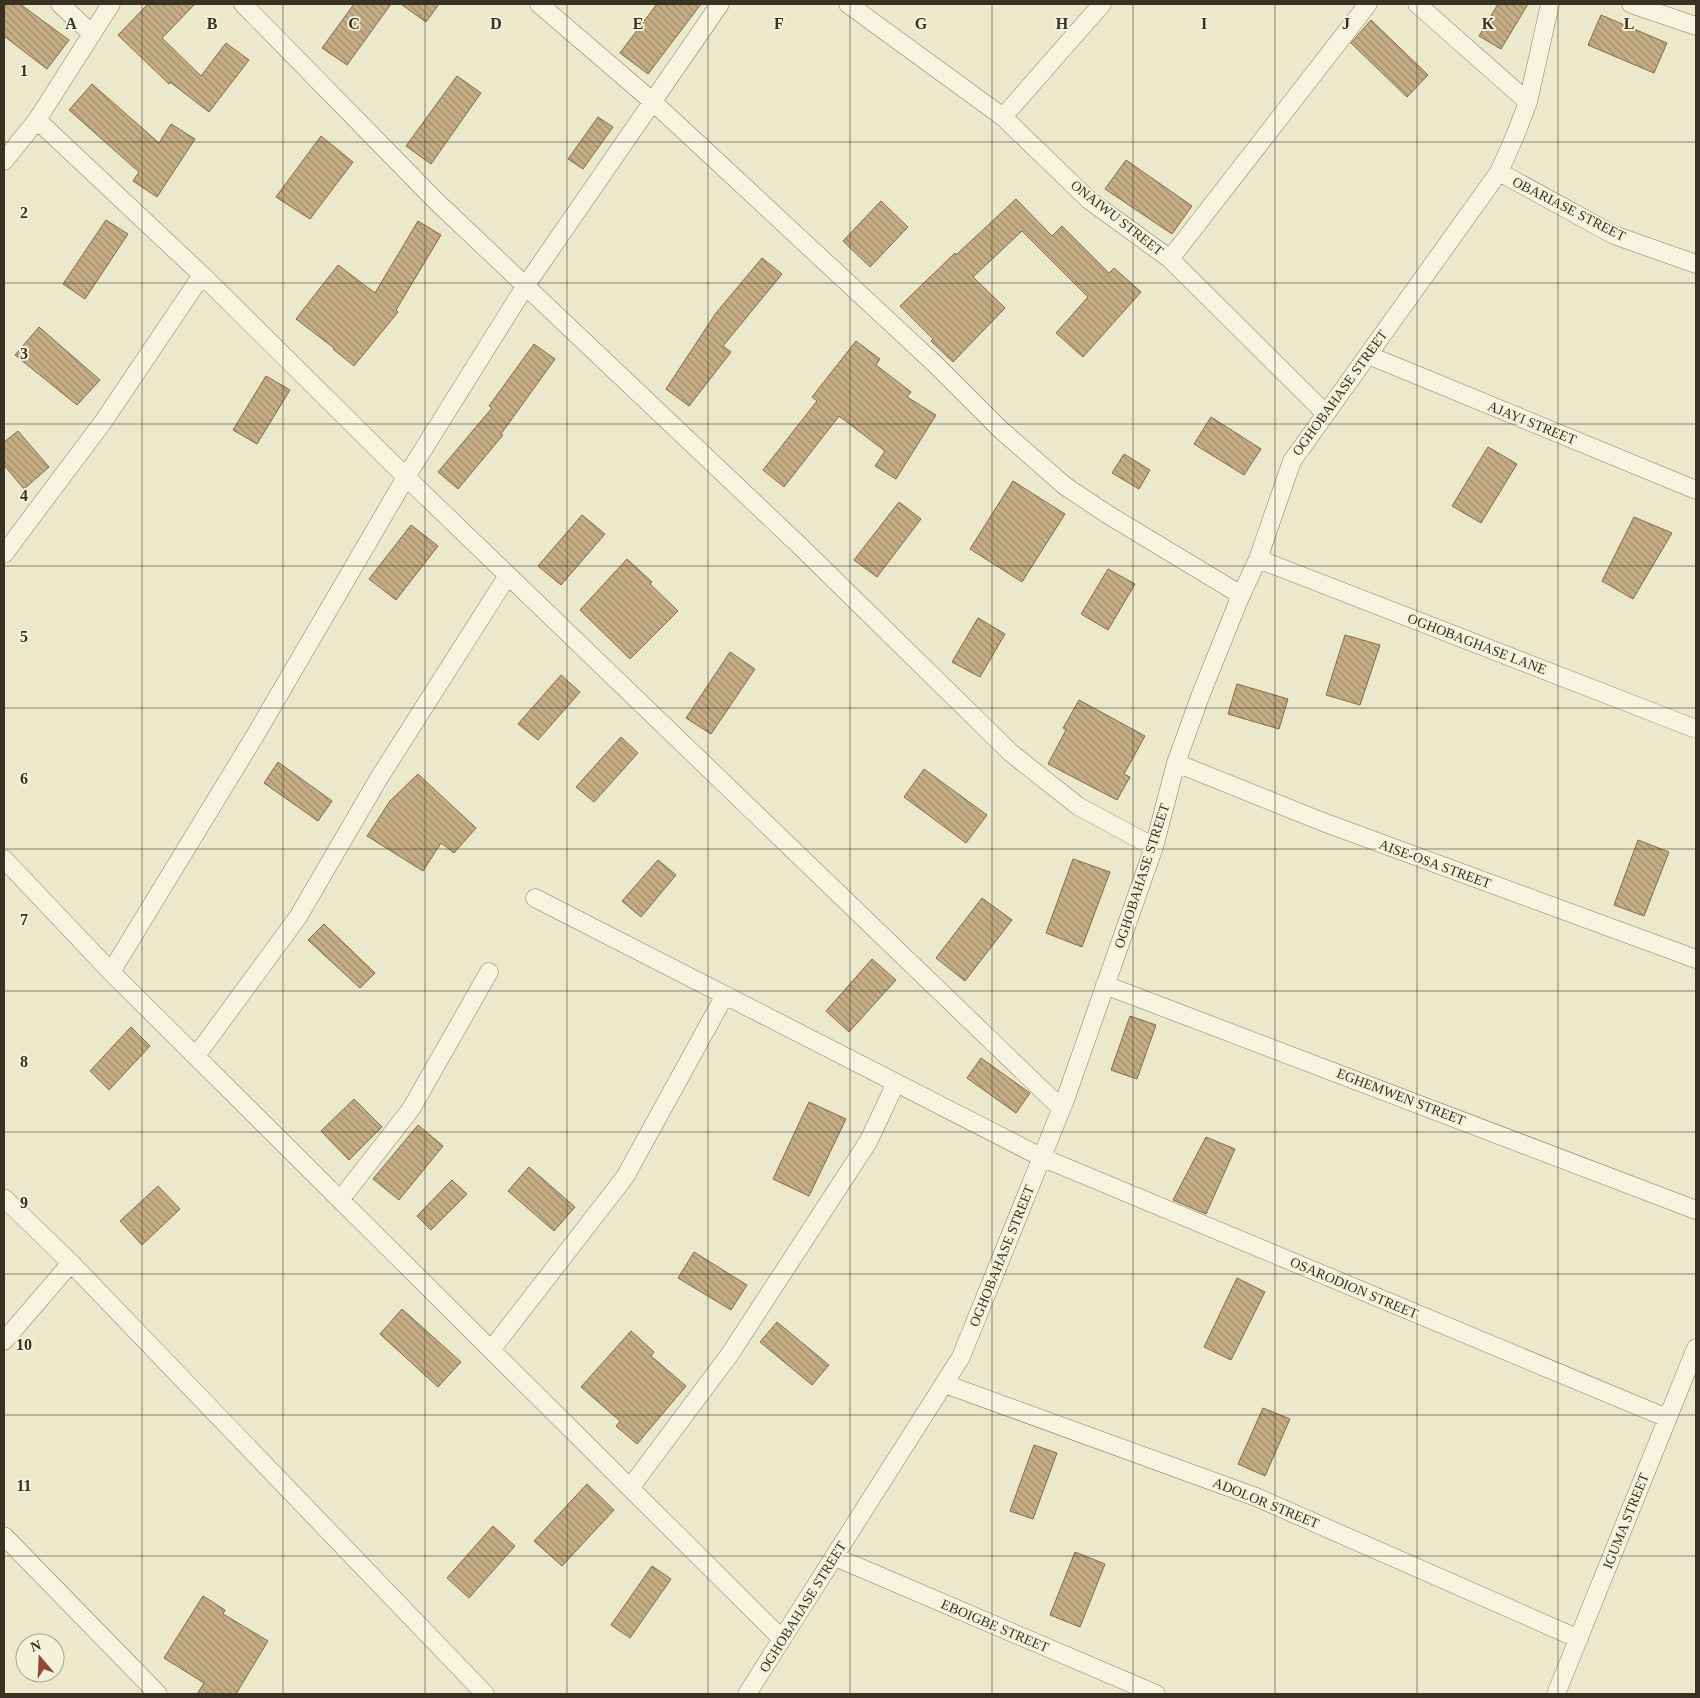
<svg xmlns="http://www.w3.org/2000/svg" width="1700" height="1698" viewBox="0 0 1700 1698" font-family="Georgia,serif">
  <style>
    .building { fill: url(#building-back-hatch); stroke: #836c49 }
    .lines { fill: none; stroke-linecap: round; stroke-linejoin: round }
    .minor-casing { stroke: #867d61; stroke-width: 19 }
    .minor { stroke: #f6f4de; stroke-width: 18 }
    .grid { fill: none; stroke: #393223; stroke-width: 1; stroke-opacity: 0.55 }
    .labels { text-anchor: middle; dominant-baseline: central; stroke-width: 4; stroke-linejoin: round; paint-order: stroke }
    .street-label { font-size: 14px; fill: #393223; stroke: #f3f1da }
    .grid-label { font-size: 16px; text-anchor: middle; font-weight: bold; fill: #393223; stroke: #f3f1da; stroke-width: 4; stroke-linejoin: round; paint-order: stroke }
  </style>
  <defs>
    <pattern id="building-back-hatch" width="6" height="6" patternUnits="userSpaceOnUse" patternTransform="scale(1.25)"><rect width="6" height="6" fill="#c5ad85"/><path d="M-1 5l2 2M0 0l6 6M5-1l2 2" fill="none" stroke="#a18d6c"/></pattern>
  </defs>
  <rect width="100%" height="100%" fill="#ebe8cb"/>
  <path class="building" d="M4 4H20L69 40 47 69 4 36Z
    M148 4H195L162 38 201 76 226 43 249 60 209 112 170 82 169 84 118 35Z
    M354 4H391L347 65 322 48Z
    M401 4H439L426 22Z
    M657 4H701L648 74 620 53Z
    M1498 4H1528L1501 49 1479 36Z
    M1601 15 1667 43 1654 73 1588 45Z
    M1371 20 1428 75 1407 97 1351 43Z
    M457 76 481 93 431 164 406 146Z
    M92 84 159 143 171 124 195 139 157 197 133 181 139 172 69 110Z
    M598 117 613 127 583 169 568 159Z
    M321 136 353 162 310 219 276 197Z
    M1126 160 1192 206 1172 234 1105 189Z
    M1016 199 1052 236 1062 226 1109 273 1114 268 1141 292 1083 357 1056 333 1088 297 1022 231 973 277 1005 308 953 362 931 341 933 339 900 306 955 253 956 255Z
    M881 201 908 227 870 267 843 241Z
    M106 220 128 234 85 299 63 284Z
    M418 221 441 235 396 310 398 312 354 366 333 349 334 348 296 319 338 265 375 293Z
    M762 258 782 274 723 346 731 352 689 406 666 389 716 313Z
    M39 327 100 380 77 405 15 355Z
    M856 341 880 359 876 365 911 392 907 397 936 415 896 479 875 466 885 451 839 416 784 487 763 470 817 401 812 397Z
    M534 344 555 359 501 434 503 435 458 489 438 472 492 408 489 406Z
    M266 376 290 390 257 444 233 430Z
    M1211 417 1261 449 1244 475 1194 444Z
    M18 431 49 467 24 489 4 465V442Z
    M1488 447 1517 464 1481 523 1452 506Z
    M1124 454 1150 470 1139 489 1112 473Z
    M1013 481 1065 514 1022 582 970 549Z
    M899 502 921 519 877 577 854 560Z
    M582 515 605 534 561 585 538 566Z
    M1634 517 1672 533 1633 599 1602 581Z
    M411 525 438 546 396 600 369 579Z
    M627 559 652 582 650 584 678 611 630 659 580 610Z
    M1108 569 1135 584 1108 630 1081 614Z
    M978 618 1005 634 980 677 952 662Z
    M1345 635 1380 645 1360 705 1326 695Z
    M730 652 755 669 711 734 686 718Z
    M561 675 580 692 538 740 518 724Z
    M1237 684 1288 699 1279 729 1228 714Z
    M1079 700 1145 736 1124 774 1130 777 1117 800 1048 764 1066 730 1063 728Z
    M621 737 638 753 594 802 576 787Z
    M278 762 332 801 318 821 264 783Z
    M924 769 987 815 966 843 904 797Z
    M418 774 476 828 454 853 441 843 423 871 367 836 390 801Z
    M1638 840 1669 852 1644 916 1614 905Z
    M1073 859 1110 872 1082 947 1046 933Z
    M658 860 676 875 641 917 622 901Z
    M982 898 1012 920 965 981 936 958Z
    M324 924 375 973 360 988 308 940Z
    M872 959 896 980 849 1032 826 1011Z
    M1130 1016 1156 1025 1137 1079 1111 1070Z
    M131 1027 150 1046 109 1090 90 1071Z
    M981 1058 1030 1093 1016 1113 967 1078Z
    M354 1099 382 1127 349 1160 321 1131Z
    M809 1102 846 1119 809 1196 773 1179Z
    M418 1125 443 1146 399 1200 373 1179Z
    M1206 1137 1235 1149 1206 1214 1173 1200Z
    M529 1167 575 1207 554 1231 508 1191Z
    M452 1180 467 1194 431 1230 417 1216Z
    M158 1186 180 1209 142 1245 120 1221Z
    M694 1252 747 1285 731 1310 678 1278Z
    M1237 1278 1265 1292 1231 1360 1204 1347Z
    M402 1309 461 1362 438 1387 380 1334Z
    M777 1322 829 1365 812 1385 760 1342Z
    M631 1331 654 1352 651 1356 686 1386 637 1444 616 1426 620 1421 581 1387Z
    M1263 1408 1290 1419 1265 1476 1238 1464Z
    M1034 1445 1057 1453 1033 1519 1010 1511Z
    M587 1484 614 1510 562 1566 534 1541Z
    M493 1526 515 1546 469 1598 447 1578Z
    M1075 1552 1105 1564 1080 1627 1050 1615Z
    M652 1566 671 1579 630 1638 611 1625Z
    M203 1596 225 1610 223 1614 268 1641 236 1694H197L204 1683 164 1658Z"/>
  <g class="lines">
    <g class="minor-casing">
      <path id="minor" d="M60 4 92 34
        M243 4 437 202 801 547 1011 753 1078 806 1154 847
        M539 4 652 101 935 364 1001 430 1065 486 1107 514 1241 595
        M848 4 1003 117 1089 200 1170 259 1325 413
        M1417 4 1528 102
        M1631 4 1696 26
        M1003 117 1102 4
        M37 120 202 275 406 477 1061 1108
        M4 161 37 120 111 4
        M1499 172 1614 235 1696 264
        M1170 259 1368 4
        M1368 355 1696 490
        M4 554 103 422 202 275
        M1258 559 1696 729
        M1176 763 1323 822 1696 959
        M4 859 111 972 782 1639
        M535 898 1041 1157 1667 1418
        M111 972 256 734 406 477 526 285 720 4
        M1105 985 1696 1210
        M196 1056 298 917 379 778 508 575
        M4 1198 71 1263 485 1694
        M340 1200 411 1109 489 972
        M4 1341 71 1263
        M491 1350 625 1177 725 995
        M945 1384 1256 1497 1579 1639
        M630 1488 730 1354 868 1142 896 1083
        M4 1536 158 1694
        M835 1557 1156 1694
        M747 1694 961 1357 1065 1100 1154 847 1176 763 1201 694 1241 595 1258 559 1292 461 1499 172 1515 136 1528 102 1550 4
        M1556 1694 1696 1348"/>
    </g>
    <use href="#minor" class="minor"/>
  </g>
  <path class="grid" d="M142 4V1694M283 4V1694M425 4V1694M567 4V1694M708 4V1694M850 4V1694M992 4V1694M1133 4V1694M1275 4V1694M1417 4V1694M1558 4V1694M4 142H1696M4 283H1696M4 424H1696M4 566H1696M4 708H1696M4 849H1696M4 991H1696M4 1132H1696M4 1274H1696M4 1415H1696M4 1556H1696"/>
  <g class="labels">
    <g class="street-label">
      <text transform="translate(1569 209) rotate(27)">OBARIASE STREET</text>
      <text transform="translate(1117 218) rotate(38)">ONAIWU STREET</text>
      <text transform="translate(1340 393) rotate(-54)">OGHOBAHASE STREET</text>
      <text transform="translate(1532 423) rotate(22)">AJAYI STREET</text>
      <text transform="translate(1477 644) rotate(21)">OGHOBAGHASE LANE</text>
      <text transform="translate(1435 864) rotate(20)">AISE-OSA STREET</text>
      <text transform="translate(1142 876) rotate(-72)">OGHOBAHASE STREET</text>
      <text transform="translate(1401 1097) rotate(21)">EGHEMWEN STREET</text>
      <text transform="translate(1002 1256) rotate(-68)">OGHOBAHASE STREET</text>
      <text transform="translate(1354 1288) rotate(23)">OSARODION STREET</text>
      <text transform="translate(1266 1503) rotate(22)">ADOLOR STREET</text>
      <text transform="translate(1626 1521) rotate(-68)">IGUMA STREET</text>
      <text transform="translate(803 1607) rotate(-58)">OGHOBAHASE STREET</text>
      <text transform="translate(995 1626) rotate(23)">EBOIGBE STREET</text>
    </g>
  </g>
  <g class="grid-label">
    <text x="71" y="29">A</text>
    <text x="212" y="29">B</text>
    <text x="354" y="29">C</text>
    <text x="496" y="29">D</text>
    <text x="638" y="29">E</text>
    <text x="779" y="29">F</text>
    <text x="921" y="29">G</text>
    <text x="1062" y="29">H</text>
    <text x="1204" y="29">I</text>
    <text x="1346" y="29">J</text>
    <text x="1488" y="29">K</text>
    <text x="1629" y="29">L</text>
    <text x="24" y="76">1</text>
    <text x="24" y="218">2</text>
    <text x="24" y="359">3</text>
    <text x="24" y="501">4</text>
    <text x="24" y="642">5</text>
    <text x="24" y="784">6</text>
    <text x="24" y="925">7</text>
    <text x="24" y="1067">8</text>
    <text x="24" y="1208">9</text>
    <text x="24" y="1350">10</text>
    <text x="24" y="1491">11</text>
  </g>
  <rect width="1700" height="1698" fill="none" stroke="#393223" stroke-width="10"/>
  <g transform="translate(40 1658) rotate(341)"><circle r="24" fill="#f3f1da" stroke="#a9a591"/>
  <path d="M0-4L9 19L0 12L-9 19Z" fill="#8f4937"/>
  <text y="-8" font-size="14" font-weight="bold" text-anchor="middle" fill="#393223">N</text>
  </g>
</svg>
